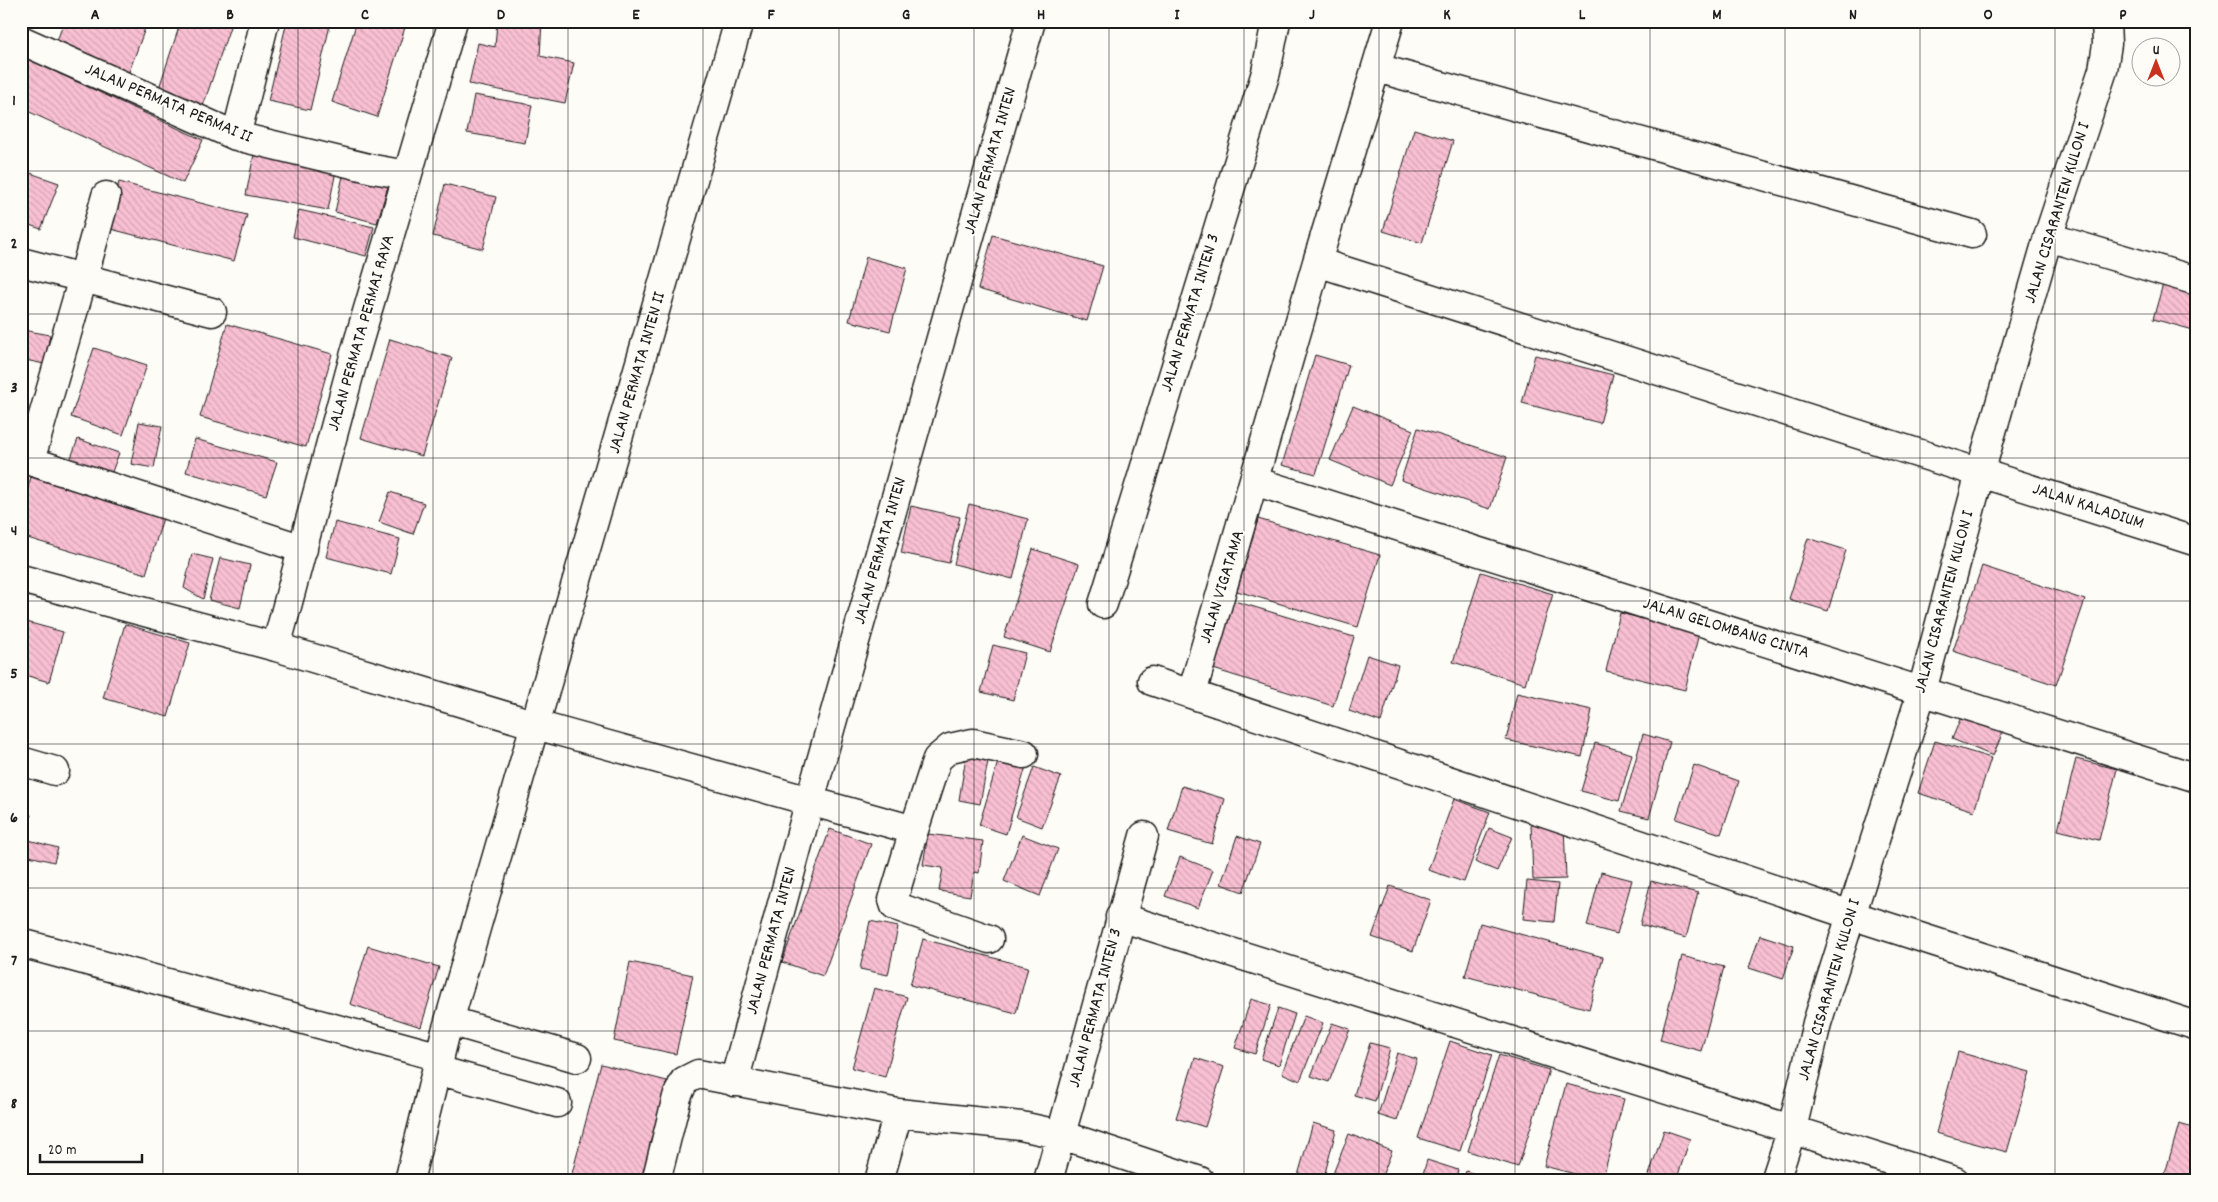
<svg xmlns="http://www.w3.org/2000/svg" width="2218" height="1202" viewBox="0 0 2218 1202" font-family="Dekko,sans-serif">
  <style>
    .building { fill: url(#building-back-hatch); stroke: #1c1c1c }
    .lines { fill: none; stroke-linecap: round; stroke-linejoin: round }
    .minor-casing { stroke: #1c1c1c; stroke-width: 31 }
    .minor { stroke: #fdfcf7; stroke-width: 28 }
    .grid { fill: none; stroke: #1c1c1c; stroke-width: 1; stroke-opacity: 0.55 }
    .labels { text-anchor: middle; dominant-baseline: central; stroke-width: 4; stroke-linejoin: round; paint-order: stroke }
    .street-label { font-size: 18px; fill: #1c1c1c; stroke: #fdfcf7 }
    .neatline { fill: none; stroke: #1c1c1c; stroke-width: 2 }
    .grid-label { font-size: 16px; text-anchor: middle; font-weight: bold; fill: #1c1c1c }
  </style>
  <defs>
    <pattern id="building-back-hatch" width="6" height="6" patternUnits="userSpaceOnUse" patternTransform="scale(1.25)"><rect width="6" height="6" fill="#f9bfd3"/><path d="M-1 5l2 2M0 0l6 6M5-1l2 2" fill="none" stroke="#d5a4b5"/></pattern>
  </defs>
  <rect width="100%" height="100%" fill="#fdfcf7"/>
  <filter id="ink" filterUnits="userSpaceOnUse"><feTurbulence type="fractalNoise" baseFrequency=".02" numOctaves="2"/><feDisplacementMap in="SourceGraphic" scale="10" xChannelSelector="R" yChannelSelector="G"/><feConvolveMatrix kernelMatrix="1 2 1 2 8 2 1 2 1" color-interpolation-filters="sRGB"/></filter>
  <g filter="url(#ink)">
    <path class="building" d="M64 21H144L147 23 129 72 56 44Z
      M181 21H232L201 112 156 97Z
      M287 21H331L310 110 268 101Z
      M357 21H407L377 117 332 102Z
      M497 21H542L540 56 574 63 565 103 469 84 478 43 495 47Z
      M21 56 203 140 183 183 21 108Z
      M474 95 532 105 525 143 467 133Z
      M1414 129 1453 141 1422 243 1383 231Z
      M254 154 336 171 328 210 246 195Z
      M30 173 59 183 41 229 21 222V196Z
      M343 176 388 186 377 223 335 212Z
      M119 182 247 215 234 261 107 228Z
      M445 184 496 197 483 249 433 236Z
      M299 210 374 227 366 256 293 237Z
      M993 235 1103 266 1087 321 978 289Z
      M866 257 907 268 890 331 849 321Z
      M2163 284 2197 294V331L2153 319Z
      M227 324 332 354 306 447 200 417Z
      M23 330 50 335 44 364 21 359Z
      M390 339 452 358 422 456 361 438Z
      M94 348 147 365 123 435 71 417Z
      M1315 355 1349 365 1316 474 1282 465Z
      M1535 355 1613 375 1600 423 1522 403Z
      M1353 406 1413 430 1390 485 1330 460Z
      M139 422 162 426 154 468 131 464Z
      M1418 428 1507 457 1490 509 1401 480Z
      M78 439 119 453 110 477 69 463Z
      M195 439 277 462 266 495 186 472Z
      M31 477 163 518 146 574 21 536V510Z
      M390 492 424 503 413 534 379 522Z
      M969 504 1028 519 1013 579 954 564Z
      M911 506 960 517 949 563 901 553Z
      M1258 519 1380 555 1358 627 1237 591Z
      M335 522 400 539 391 574 326 557Z
      M1808 538 1846 550 1828 611 1789 599Z
      M1033 549 1079 564 1050 652 1004 637Z
      M192 554 213 559 203 599 184 588Z
      M220 558 250 565 240 608 209 600Z
      M1982 566 2085 600 2056 685 1953 651Z
      M1481 572 1553 594 1525 684 1453 662Z
      M1231 600 1354 637 1333 706 1210 668Z
      M1620 613 1699 633 1685 690 1606 671Z
      M23 621 63 632 49 682 21 674Z
      M125 624 190 643 168 717 103 698Z
      M993 645 1025 653 1013 700 981 692Z
      M1367 655 1398 665 1381 722 1349 711Z
      M1517 693 1592 710 1582 757 1506 740Z
      M1964 710 2005 727 1993 756 1952 739Z
      M1643 734 1670 742 1649 818 1621 811Z
      M1935 741 1991 758 1974 811 1918 793Z
      M1595 743 1632 754 1619 801 1581 791Z
      M1000 755 1027 763 1006 834 979 825Z
      M966 757 988 761 980 804 959 800Z
      M2076 759 2117 769 2099 840 2058 830Z
      M1694 765 1739 781 1721 834 1676 819Z
      M1034 767 1061 777 1042 827 1016 817Z
      M1182 786 1225 799 1212 844 1168 831Z
      M1454 799 1490 812 1464 882 1428 870Z
      M21 813 31 815 25 839 58 848 54 862 21 854Z
      M1564 823 1566 879 1533 880 1531 824Z
      M1489 828 1512 837 1497 871 1475 862Z
      M830 829 871 844 823 976 782 962Z
      M928 834 983 841 979 873 974 872 970 896 939 891 943 868 923 865Z
      M1022 835 1058 849 1040 896 1004 881Z
      M1237 836 1260 844 1243 892 1221 884Z
      M1180 857 1213 870 1198 908 1165 896Z
      M1601 872 1632 880 1617 934 1587 926Z
      M1527 881 1558 884 1554 922 1523 919Z
      M1651 881 1698 893 1686 938 1640 925Z
      M1390 886 1431 900 1413 951 1372 937Z
      M870 921 898 927 888 975 860 969Z
      M1480 923 1603 957 1589 1009 1465 976Z
      M1760 935 1794 946 1783 979 1749 968Z
      M923 939 1028 967 1016 1013 910 985Z
      M368 946 439 967 421 1027 350 1004Z
      M1682 956 1724 967 1701 1051 1660 1040Z
      M630 962 693 975 676 1054 614 1041Z
      M874 988 907 997 885 1077 852 1068Z
      M1251 999 1271 1005 1255 1054 1235 1048Z
      M1278 1008 1295 1014 1279 1065 1261 1059Z
      M1304 1016 1323 1023 1300 1081 1282 1073Z
      M1332 1023 1350 1029 1329 1082 1311 1076Z
      M1450 1041 1492 1055 1460 1151 1418 1138Z
      M1370 1043 1390 1048 1375 1101 1354 1095Z
      M1958 1052 2030 1072 2007 1152 1936 1133Z
      M1397 1053 1417 1059 1397 1121 1378 1115Z
      M1499 1055 1549 1070 1518 1167 1468 1151Z
      M1195 1058 1224 1067 1205 1127 1176 1118Z
      M601 1064 667 1081 641 1181H570Z
      M1566 1084 1624 1099 1602 1181 1544 1166Z
      M1313 1123 1336 1130 1323 1181 1297 1179Z
      M2179 1124 2197 1129V1181H2163Z
      M1664 1130 1690 1139 1676 1181H1647Z
      M1349 1134 1392 1151 1380 1181H1330Z
      M1427 1160 1458 1170 1455 1181H1421Z
      M1466 1171 1496 1181H1463Z"/>
    <g class="lines">
      <g class="minor-casing">
        <path id="minor" d="M21 40 236 136 373 169 407 175
          M1377 68 1972 234
          M236 136 265 21
          M106 196 83 278 212 312
          M2048 237 2197 281
          M21 262 83 278 30 461 303 549
          M1317 262 1390 21
          M1254 481 2197 778
          M21 579 276 647 536 725 914 830 937 759 950 748 973 743 1024 754
          M1103 604 1266 72 1276 21
          M276 647 355 353 453 21
          M1152 681 1851 915 2197 1026
          M1192 693 1317 262 2197 542
          M21 761 55 771
          M914 830 893 900 895 906 989 939
          M1120 917 1955 1181
          M21 943 440 1057
          M450 1021 577 1058
          M437 1070 557 1103
          M734 1082 810 800 1031 21
          M409 1181 445 1035 739 21
          M656 1181 677 1097 684 1081 698 1074 898 1113 1021 1126 1062 1135 1200 1181
          M879 1181 898 1113
          M1048 1181 1144 836
          M1775 1181 1792 1129 1817 1023 1922 691 1980 473 2048 237 2103 70 2107 44 2106 21"/>
      </g>
      <use href="#minor" class="minor"/>
    </g>
  </g>
  <path class="grid" d="M163 21V1181M298 21V1181M433 21V1181M568 21V1181M703 21V1181M839 21V1181M974 21V1181M1109 21V1181M1244 21V1181M1379 21V1181M1515 21V1181M1650 21V1181M1785 21V1181M1920 21V1181M2055 21V1181M21 171H2197M21 314H2197M21 458H2197M21 601H2197M21 744H2197M21 888H2197M21 1031H2197"/>
  <g class="labels">
    <g class="street-label">
      <text transform="translate(168 104) rotate(23)">JALAN PERMATA PERMAI II</text>
      <text transform="translate(991 161) rotate(-74)">JALAN PERMATA INTEN</text>
      <text transform="translate(2058 213) rotate(-73)">JALAN CISARANTEN KULON I</text>
      <text transform="translate(1191 313) rotate(-73)">JALAN PERMATA INTEN 3</text>
      <text transform="translate(362 333) rotate(-74)">JALAN PERMATA PERMAI RAYA</text>
      <text transform="translate(638 373) rotate(-74)">JALAN PERMATA INTEN II</text>
      <text transform="translate(2088 507) rotate(18)">JALAN KALADIUM</text>
      <text transform="translate(881 551) rotate(-74)">JALAN PERMATA INTEN</text>
      <text transform="translate(1223 587) rotate(-73)">JALAN VIGATAMA</text>
      <text transform="translate(1945 602) rotate(-75)">JALAN CISARANTEN KULON I</text>
      <text transform="translate(1726 629) rotate(17)">JALAN GELOMBANG CINTA</text>
      <text transform="translate(772 941) rotate(-75)">JALAN PERMATA INTEN</text>
      <text transform="translate(1830 990) rotate(-74)">JALAN CISARANTEN KULON I</text>
      <text transform="translate(1096 1008) rotate(-75)">JALAN PERMATA INTEN 3</text>
    </g>
  </g>
  <rect width="2218" height="1202" fill="none" stroke="#fdfcf7" stroke-width="55"/>
  <g transform="translate(2156 62)"><circle r="24" fill="#fdfcf7" stroke="#a3a29f"/>
  <path d="M0-4L9 19L0 12L-9 19Z" fill="#c8321e"/>
  <text y="-8" font-size="14" font-weight="bold" text-anchor="middle" fill="#1c1c1c">U</text>
  </g>
  <path d="M40 1154v8h102v-8" fill="none" stroke="#1c1c1c" stroke-width="2.5"/>
  <text x="48" y="1154" font-size="15" fill="#1c1c1c" stroke="#fdfcf7" stroke-width="4" paint-order="stroke">20 m</text>
  <rect x="28" y="28" width="2162" height="1146" class="neatline"/>
  <g class="grid-label">
    <text x="95" y="19">A</text>
    <text x="230" y="19">B</text>
    <text x="365" y="19">C</text>
    <text x="501" y="19">D</text>
    <text x="636" y="19">E</text>
    <text x="771" y="19">F</text>
    <text x="906" y="19">G</text>
    <text x="1041" y="19">H</text>
    <text x="1177" y="19">I</text>
    <text x="1312" y="19">J</text>
    <text x="1447" y="19">K</text>
    <text x="1582" y="19">L</text>
    <text x="1717" y="19">M</text>
    <text x="1853" y="19">N</text>
    <text x="1988" y="19">O</text>
    <text x="2123" y="19">P</text>
    <text x="14" y="105">1</text>
    <text x="14" y="248">2</text>
    <text x="14" y="392">3</text>
    <text x="14" y="535">4</text>
    <text x="14" y="678">5</text>
    <text x="14" y="822">6</text>
    <text x="14" y="965">7</text>
    <text x="14" y="1108">8</text>
  </g>
</svg>
